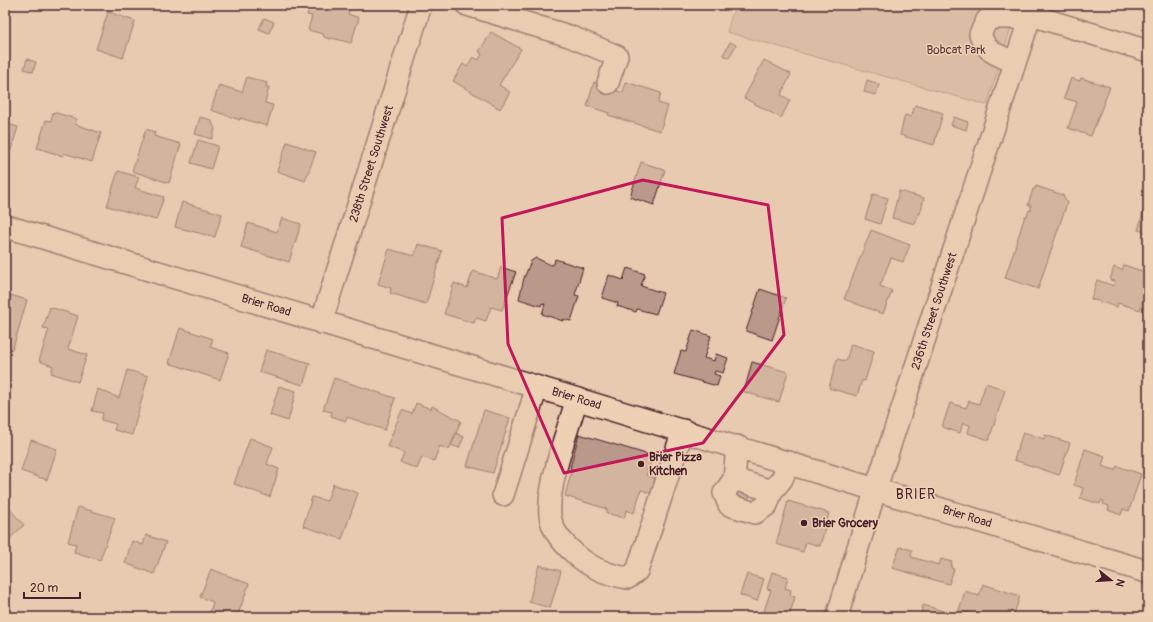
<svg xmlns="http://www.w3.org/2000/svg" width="1153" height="622" viewBox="0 0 1153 622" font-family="Pangolin,sans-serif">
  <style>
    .green { fill: #cdad99; stroke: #8c6662 }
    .building { fill: #bb998a; stroke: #4a1f2b }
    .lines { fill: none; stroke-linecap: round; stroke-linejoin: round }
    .minor-casing { stroke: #4a1f2b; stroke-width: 24 }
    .major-casing { stroke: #4a1f2b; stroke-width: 25 }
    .minor { stroke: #eed1b4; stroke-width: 21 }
    .major { stroke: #eed1b4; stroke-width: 22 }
    .marked { fill: none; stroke: #c2185b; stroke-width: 3; stroke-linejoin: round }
    .poi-dot { fill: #4a1f2b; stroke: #eed1b4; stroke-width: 1.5 }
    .labels { text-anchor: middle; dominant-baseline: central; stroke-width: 3; stroke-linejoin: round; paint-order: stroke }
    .park-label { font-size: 12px; fill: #5e343c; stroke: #eed1b4 }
    .street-label { font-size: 12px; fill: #4a1f2b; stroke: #eed1b4 }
    .poi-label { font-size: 12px; font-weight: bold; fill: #4a1f2b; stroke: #eed1b4; text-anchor: start }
    .quarter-label { font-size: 14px; letter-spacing: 1px; fill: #4a1f2b; stroke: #eed1b4 }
  </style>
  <rect width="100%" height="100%" fill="#e7caaf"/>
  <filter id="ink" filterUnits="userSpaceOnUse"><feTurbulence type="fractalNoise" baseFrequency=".025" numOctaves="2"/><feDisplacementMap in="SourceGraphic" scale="8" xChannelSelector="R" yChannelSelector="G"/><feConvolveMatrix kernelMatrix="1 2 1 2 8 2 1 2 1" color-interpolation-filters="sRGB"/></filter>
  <g filter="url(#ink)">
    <path class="green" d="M735 5H1018L987 105 727 32Z"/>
    <path class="building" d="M310 5H344L343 9 349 11 348 14 359 18 351 43 332 38 330 39 324 37 323 34 308 30 312 16 307 15Z
      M597 5H608L604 10Z
      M1125 5H1148V13Z
      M108 12 135 21 123 58 96 49Z
      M264 18 274 22 269 33 259 29Z
      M491 32 521 49 499 85 510 92 500 109 453 81 463 64 467 67 473 57 479 60 482 54 479 52Z
      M730 42 736 45 729 58 723 55Z
      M27 59 36 62 33 72 24 69Z
      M764 60 791 74 781 95 790 100 781 118 744 98Z
      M247 77 267 83 266 87H269L265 103 273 105 267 126 240 118V120L211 110 219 85 242 92Z
      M1071 78 1080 81 1081 78 1110 87 1091 136 1068 128 1077 102 1064 98Z
      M867 80 879 84 876 95 864 92Z
      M594 82 623 93 626 82 661 93 658 103 668 106 660 131 608 115 609 113 587 106Z
      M915 105 943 113 934 145 900 135 905 115 911 117Z
      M53 112 77 119 75 124 101 133 92 162 64 153 63 156 37 148 46 120 51 121Z
      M200 117 211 120 215 129 212 139 195 134Z
      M954 117 968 122 966 130 951 125Z
      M5 123 18 127 10 153 5 152Z
      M146 129 155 132 154 136 181 144 169 183 132 171Z
      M198 140 218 146 211 169 191 163Z
      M287 142 316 152 305 181 277 171Z
      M641 162 665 170 654 205 630 197Z
      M118 171 139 177 135 188 164 197 156 220 107 206Z
      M1036 186 1063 195 1067 203 1038 289 1005 278 1025 216H1027L1029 210 1031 211V205H1028L1033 189H1035Z
      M899 191 924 198 920 214H918L915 224 892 218Z
      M873 194 888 198 880 224 865 219Z
      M182 202 222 214 215 237 175 227Z
      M1144 209 1148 210V233L1138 230Z
      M282 218 301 224 289 262 241 247 248 223 277 232Z
      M871 230 910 245 903 262 891 258 880 286 892 291 883 314 844 299Z
      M418 244 442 251 426 304 390 293 391 288 378 284 389 249 414 256Z
      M536 258 551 265 554 264 555 259 583 268 575 295 579 296 571 321 563 319V321L542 314 545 304 542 303 541 306 519 299 524 278 531 261Z
      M1124 265 1148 273V291H1146L1140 310 1118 303 1117 307 1091 299 1097 280 1114 286 1115 281 1110 280 1114 267 1122 270Z
      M501 267 516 272 502 310 491 307 486 321 476 318 474 323 444 314 454 283 467 288 473 271 497 279Z
      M627 268 645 274 641 286 663 293 656 314 637 309 636 312 617 306 618 303 602 298 609 275 623 280Z
      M760 289 786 298 772 340 746 331Z
      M11 295 27 300 13 348 5 353V296L10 298Z
      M50 307 78 316 68 349 87 355 78 382 51 373 53 366 39 361 49 329 43 328Z
      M180 328 213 339 210 347 229 353 220 380 169 363Z
      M693 330 711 336 704 358 714 361 716 354 728 358 723 373 715 371 714 374 720 376 717 386 674 374 681 351 686 352Z
      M851 344 874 351 865 381 862 380 857 396 829 388 837 359 846 361Z
      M266 350 310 363 303 385 259 372Z
      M752 362 788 372 779 402 744 392Z
      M127 370 148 376 132 435 114 430 116 424 101 420 103 413 92 411 98 389 119 398Z
      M334 378 395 398 385 430 347 417 346 421 331 416 332 412 323 410Z
      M986 383 1005 390 989 440 968 433 970 425 963 423 960 433 942 427 950 403 966 408 969 401 979 404Z
      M279 386 296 391 288 421 270 415Z
      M416 403 431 409 432 406 461 421 449 450 440 446 434 461 422 457 417 469 400 462 404 453 387 446 402 410 412 414Z
      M484 410 510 418 493 473 467 466Z
      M1023 432 1044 439 1045 435 1070 443 1059 475 1014 460Z
      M456 433 464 437 459 448 451 445Z
      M579 434 653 456 646 475 655 478 651 493 641 490 634 513 626 510 624 518 606 513 607 509 565 496 572 469 570 468Z
      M250 438 273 447 267 464 279 469 270 497 234 484Z
      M31 440 57 449 47 480 21 471Z
      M1085 449 1105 456 1102 466 1115 470 1117 466 1141 474 1129 511 1123 509 1121 515 1108 510 1109 506 1103 504 1104 501 1101 500 1100 504 1080 498 1083 488 1074 485Z
      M5 476 10 478 6 489 5 488Z
      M333 484 358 493 342 539 303 526 312 497 327 501Z
      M739 491 750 494 747 504 735 500Z
      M788 501 829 513 820 546 806 542 803 552 776 544Z
      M5 504 24 525 5 543Z
      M78 507 115 518 100 560 74 552 76 544 68 542Z
      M146 535 166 542 154 574 125 563 132 541 143 545Z
      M900 547 912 550 911 557 939 565 941 559 952 562 951 568 954 569 949 584 892 568Z
      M539 565 561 571 550 608 529 602Z
      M211 569 249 584 237 617H208L213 602 200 597Z
      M772 572 788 577 785 588 791 590 790 595 795 597 789 617H762L771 590 767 589Z
      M747 574 764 579 757 601 740 595Z
      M983 584 1020 596 1013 617H981L959 610 965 591 979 596Z
      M923 605 950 613 949 617H920Z
      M449 613 464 617H448Z"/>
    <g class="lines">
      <g class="minor-casing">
        <g id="minor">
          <path d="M467 5 569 36 617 56 608 83"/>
          <path d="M1015 62C998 55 986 53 980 34L987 20 995 18H1014L1031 15 1148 51"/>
          <path id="s1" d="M321 323 421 5"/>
          <path d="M577 399C568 428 547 486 550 515 552 531 562 542 574 553 589 567 607 575 628 578L637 571 683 430"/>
          <path d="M737 446 734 479 724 493 729 505 755 513 767 505 772 491 782 479 789 462"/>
          <path d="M734 479 772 491"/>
          <path d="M503 495 537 387"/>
          <path id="s2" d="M837 617 876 488 1034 5"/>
        </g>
      </g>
      <g class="major-casing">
        <g id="major">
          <path id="s3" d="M5 226C386 342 768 454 1148 572"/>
        </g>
      </g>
      <use href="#minor" class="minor"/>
      <use href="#major" class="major"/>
    </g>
  </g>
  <path d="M0 0H1153V622H0ZM643 180 768 205 784 335 703 443 564 473 508 344 502 218Z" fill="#e7caaf" fill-opacity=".55" fill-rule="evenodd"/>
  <path class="marked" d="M643 180 768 205 784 335 703 443 564 473 508 344 502 218Z"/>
  <g class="poi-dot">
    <circle cx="641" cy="464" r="4"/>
    <circle cx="804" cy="523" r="4"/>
  </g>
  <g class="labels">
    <g class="park-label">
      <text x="956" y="50">Bobcat Park</text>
    </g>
    <g class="street-label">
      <text stroke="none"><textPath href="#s1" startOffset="167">238th Street Southwest</textPath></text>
      <text stroke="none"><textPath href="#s3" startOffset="273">Brier Road</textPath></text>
      <text stroke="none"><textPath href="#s2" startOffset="321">236th Street Southwest</textPath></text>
      <text stroke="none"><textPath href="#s3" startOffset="597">Brier Road</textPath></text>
      <text stroke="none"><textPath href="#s3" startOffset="1005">Brier Road</textPath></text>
    </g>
    <g class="poi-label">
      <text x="649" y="457">Brier Pizza<tspan x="649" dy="14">Kitchen</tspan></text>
      <text x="812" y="523">Brier Grocery</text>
    </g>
    <g class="quarter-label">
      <text x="916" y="494">BRIER</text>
    </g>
  </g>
  <rect width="1153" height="622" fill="none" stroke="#eed1b4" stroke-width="20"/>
  <rect x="10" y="10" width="1133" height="602" fill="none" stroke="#4a1f2b" stroke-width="1.5" filter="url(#ink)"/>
  <g transform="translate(1111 580) rotate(107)" stroke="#eed1b4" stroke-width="3" paint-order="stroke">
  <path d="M0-3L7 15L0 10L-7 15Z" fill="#4a1f2b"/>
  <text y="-6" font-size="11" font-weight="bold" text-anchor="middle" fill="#4a1f2b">N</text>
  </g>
  <path d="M24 592v6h56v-6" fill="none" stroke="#4a1f2b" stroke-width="2"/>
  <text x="30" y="592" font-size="12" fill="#4a1f2b" stroke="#eed1b4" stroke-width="3" paint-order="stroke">20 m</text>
</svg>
